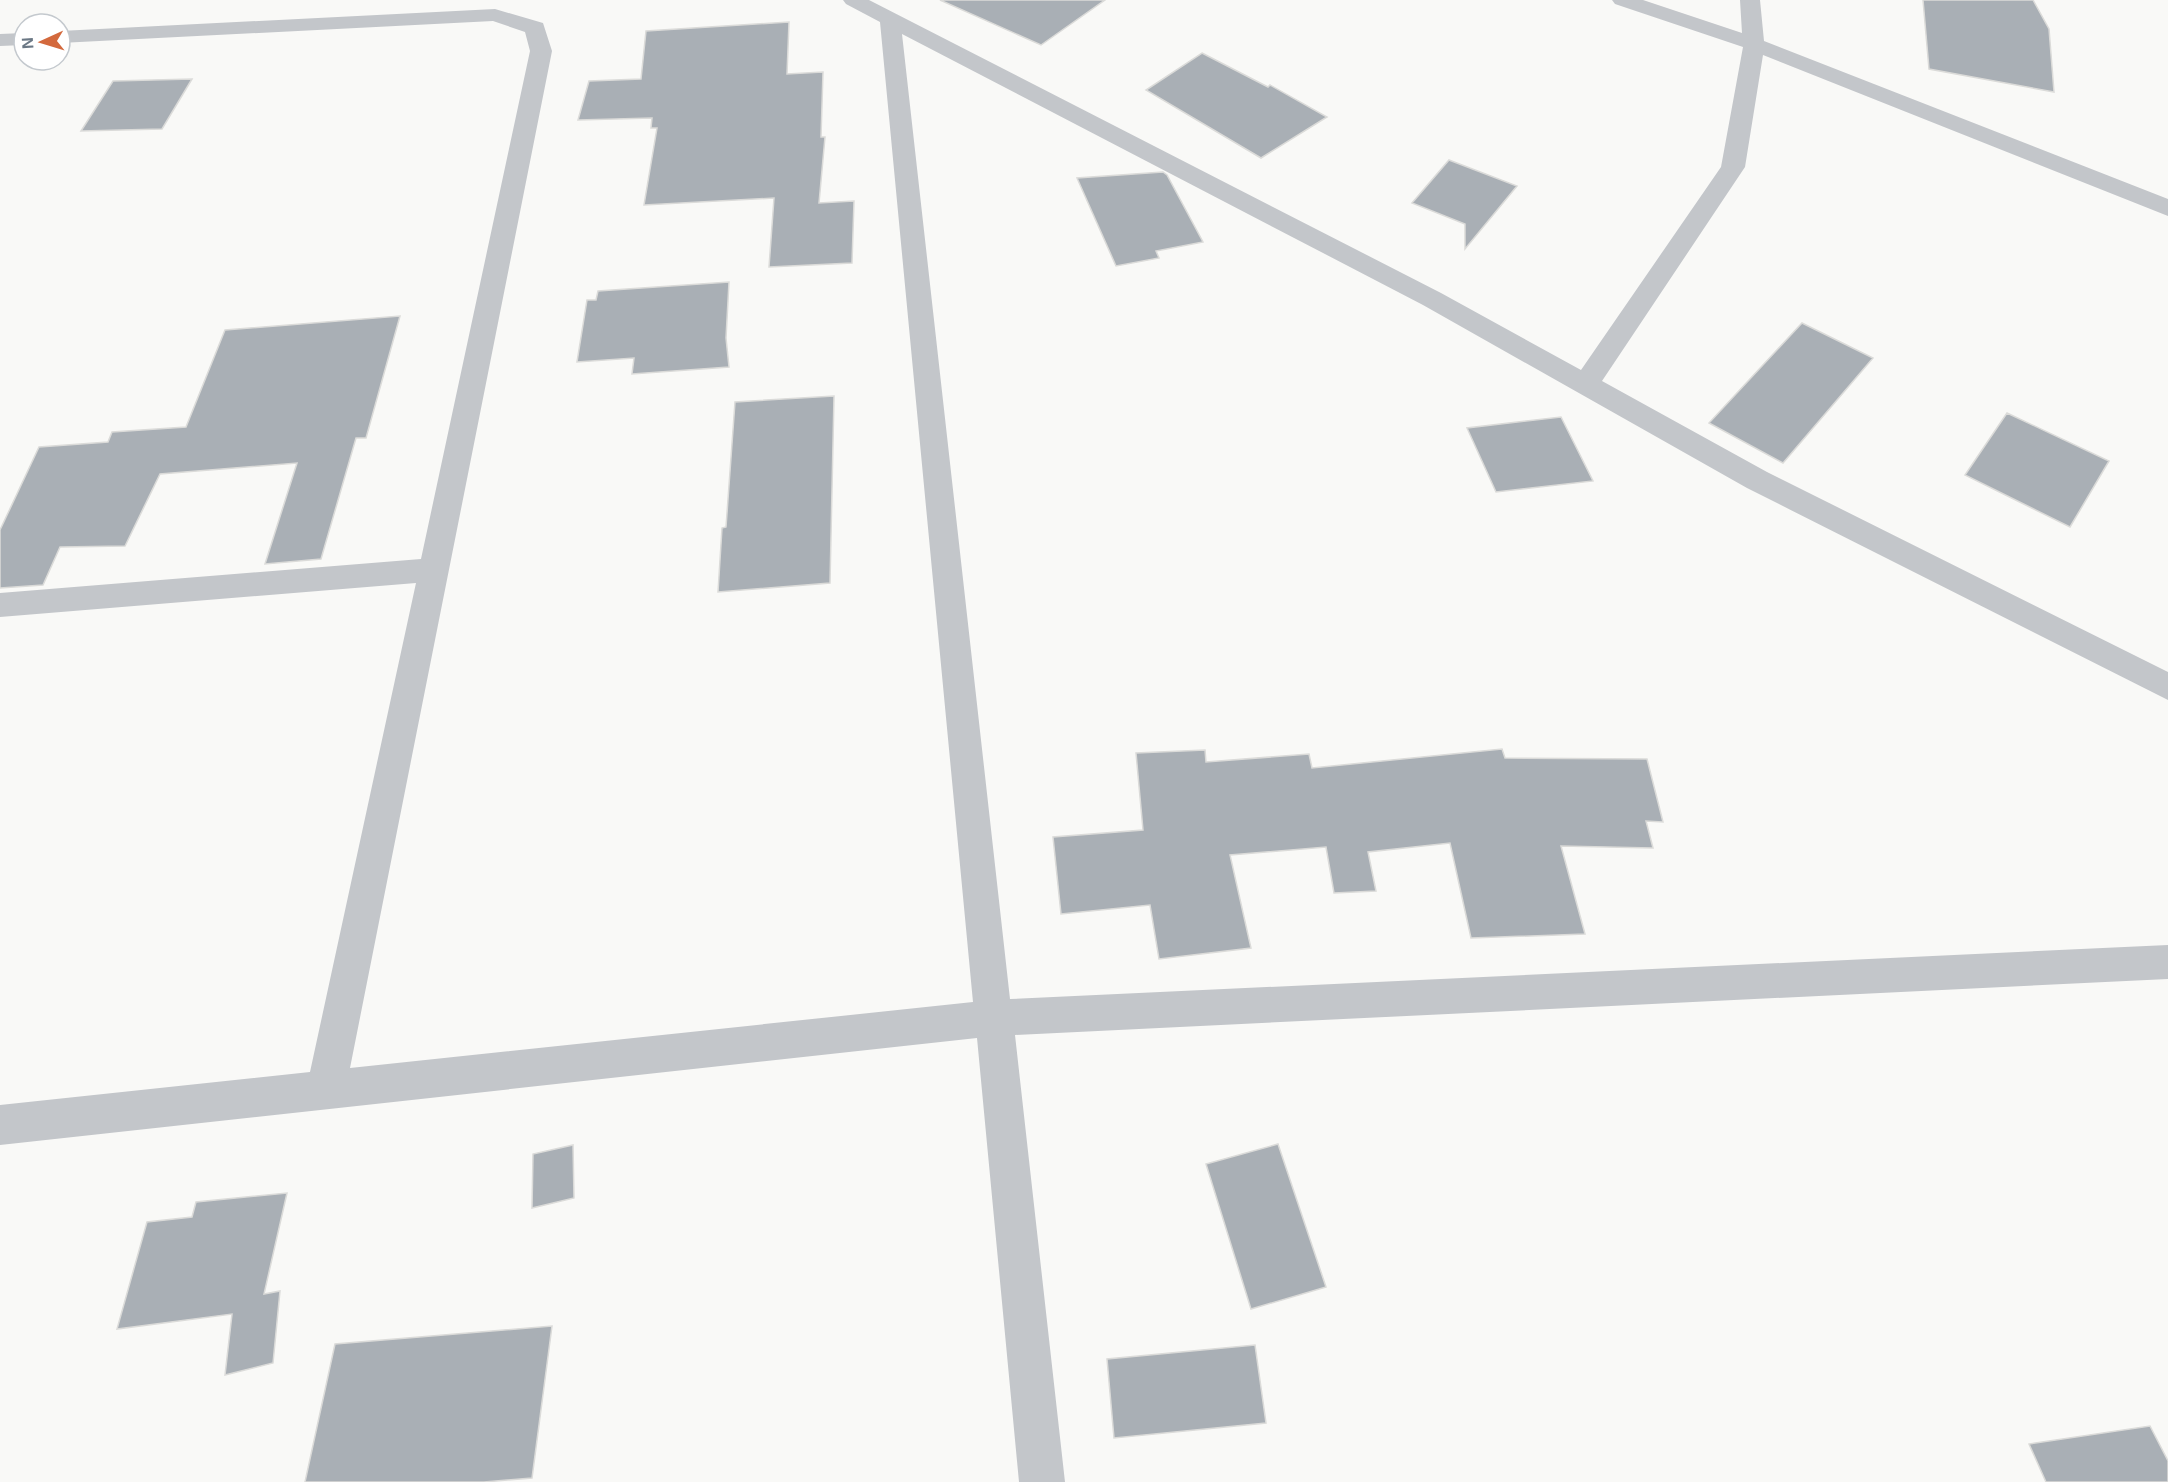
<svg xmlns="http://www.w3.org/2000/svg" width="2168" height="1482" viewBox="0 0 2168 1482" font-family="Helvetica,sans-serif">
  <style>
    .building { fill: #a9afb5; stroke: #dbdbd9; stroke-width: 1.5 }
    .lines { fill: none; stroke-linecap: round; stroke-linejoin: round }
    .minor { fill: #c3c6ca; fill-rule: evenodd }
  </style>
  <rect width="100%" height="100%" fill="#f9f9f7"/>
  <path class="building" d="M940 0H1105L1041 45Z
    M1923 0H2033L2049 29 2054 92 1929 69Z
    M789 22 787 74 823 72 821 137H825L819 203 854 201 852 263 769 267 774 198 644 205 657 128H651L652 118 578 120 589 81 641 79 646 31Z
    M1202 53 1268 87 1270 85 1327 117 1261 158 1146 90Z
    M192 79 162 129 81 131 113 81Z
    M1449 160 1517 186 1465 249V224L1412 203Z
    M1163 172 1167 175 1203 242 1156 251 1159 258 1116 266 1077 178Z
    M729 282 726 338 729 367 632 374 634 358 577 362 587 300H596L598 291Z
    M400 316 366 438H356L321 559 265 564 297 463 160 474 125 546 60 547 43 585 0 588V530L39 447 108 442 112 432 186 427 225 330Z
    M1802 323 1873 358 1783 463 1709 423Z
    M834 396 830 583 718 592 722 528 726 527 735 402Z
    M2007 413 2109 461 2070 527 1965 475Z
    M1561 417 1593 481 1496 492 1467 428Z
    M1502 749 1505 758 1647 759 1663 822 1646 821 1653 848 1561 846 1585 934 1471 938 1450 843 1368 852 1376 891 1334 893 1326 847 1230 855 1251 948 1159 959 1150 905 1061 914 1053 837 1143 830 1136 753 1205 750 1206 762 1309 754 1312 768Z
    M1278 1144 1326 1287 1251 1309 1206 1164Z
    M573 1145 574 1198 532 1208 533 1154Z
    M287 1193 264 1294 280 1291 273 1363 225 1375 232 1314 117 1329 147 1222 192 1217 196 1202Z
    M552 1326 532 1478 484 1482H305L335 1344Z
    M1255 1345 1266 1423 1114 1438 1107 1359Z
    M2150 1426 2168 1461V1482H2046L2029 1444Z"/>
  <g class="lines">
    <path class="minor" d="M843 0H869L1441 293 1581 370 1721 167 1743 47 1615 4 1612 0H1643L1742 33 1740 0H1760L1764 41 2168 199V216L1763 55 1745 167 1602 381 1767 472 2168 672V700L1747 488 1423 305 902 34 1010 999 2168 945V979L1015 1035 1065 1482H1019L977 1038 0 1145V1105L310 1072 416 583 0 617V593L421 559 530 51 525 32 493 21 60 43V31L495 9 543 23 552 51 350 1068 973 1002 880 22 846 4Z
      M24 33V45L0 46V34Z"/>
  </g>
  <g transform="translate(42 42) rotate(266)"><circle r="28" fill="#ffffff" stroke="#c4c9ce" stroke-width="1.5"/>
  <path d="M0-4.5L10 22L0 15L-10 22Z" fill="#d3693d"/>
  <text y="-9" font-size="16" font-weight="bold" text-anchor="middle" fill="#6b7885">N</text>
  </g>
</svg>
